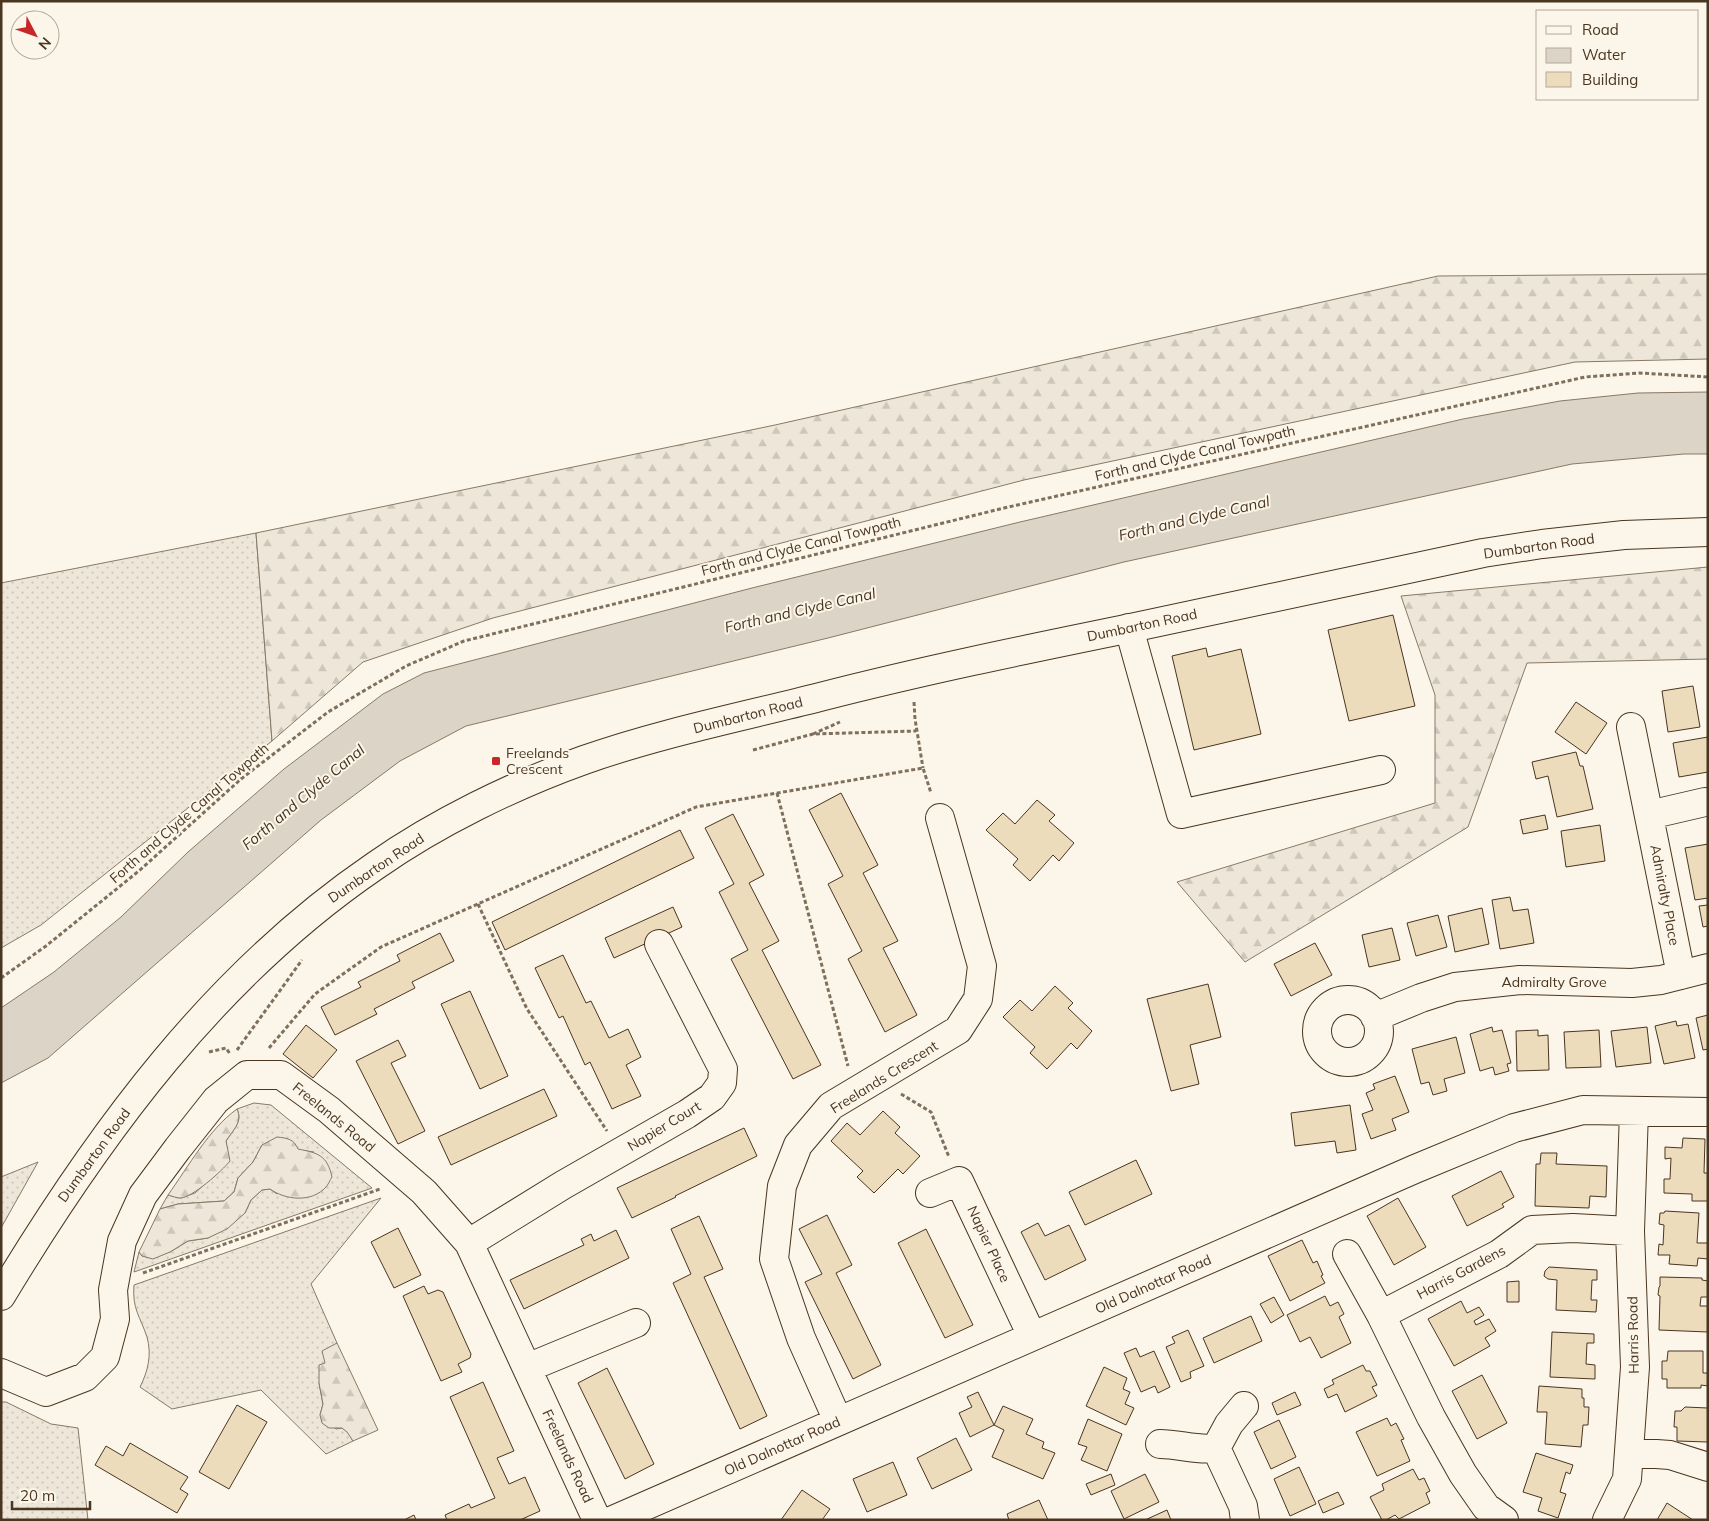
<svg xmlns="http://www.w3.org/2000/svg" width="1709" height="1521" viewBox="0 0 1709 1521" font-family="Mulish,sans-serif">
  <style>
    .grass { fill: url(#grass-dots); stroke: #887966 }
    .forest { fill: url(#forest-firs); stroke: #887966 }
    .water { fill: #dcd4c6; stroke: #887966 }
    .building { fill: #ecdcbc; stroke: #4a3520 }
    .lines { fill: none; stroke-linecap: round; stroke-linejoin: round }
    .minor-casing { stroke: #4a3520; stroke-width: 30 }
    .major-casing { stroke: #4a3520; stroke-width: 30 }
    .path { stroke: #7f6f5c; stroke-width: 3; stroke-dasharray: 4 2.5; stroke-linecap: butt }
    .minor { stroke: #fbf6e9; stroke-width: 28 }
    .major { stroke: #fbf6e9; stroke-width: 28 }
    .poi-dot { fill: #c62828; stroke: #fbf6e9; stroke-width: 2 }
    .labels { text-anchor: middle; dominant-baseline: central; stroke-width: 4; stroke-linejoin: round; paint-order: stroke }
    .street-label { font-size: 14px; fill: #4a3520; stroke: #fbf6e9 }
    .poi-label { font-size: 14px; fill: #4a3520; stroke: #fbf6e9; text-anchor: start }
    .water-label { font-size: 15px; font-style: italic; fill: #4a3520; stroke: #fbf6e9 }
  </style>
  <defs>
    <pattern id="grass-dots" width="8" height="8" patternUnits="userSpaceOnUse" patternTransform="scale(1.25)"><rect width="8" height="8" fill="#ede6d9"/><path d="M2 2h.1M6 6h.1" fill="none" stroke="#cdc6ba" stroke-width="1.8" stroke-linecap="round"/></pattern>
    <pattern id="forest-firs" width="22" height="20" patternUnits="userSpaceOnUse" patternTransform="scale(1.25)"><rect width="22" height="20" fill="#ede6d9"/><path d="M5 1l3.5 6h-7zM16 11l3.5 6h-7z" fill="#cdc6ba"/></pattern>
  </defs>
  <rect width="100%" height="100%" fill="#fbf6e9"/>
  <path class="grass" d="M256 533 272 741 41 925 1 948V583Z
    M254 1103 271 1105 372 1188 134 1272 139 1252 142 1256 170 1252 188 1241 208 1238 245 1213 251 1200 262 1190 270 1189 277 1194 314 1152 262 1145 253 1162 238 1178 234 1192 224 1201 178 1204 160 1209 168 1195 181 1198 195 1193 206 1183 227 1149 226 1141C233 1130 243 1122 237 1109Z
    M38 1162 1 1228V1177Z
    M381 1198 311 1284 337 1343 331 1348 319 1383 323 1404 320 1415 336 1429 342 1428 348 1432 353 1441 326 1454 261 1390 172 1409 140 1387C148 1371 152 1355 147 1337 140 1316 132 1309 134 1285Z
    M1 1402H6L51 1424 78 1428 88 1520H1Z"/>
  <path class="forest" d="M1708 274V359L1575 362 1024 480 493 618 363 662 272 741 256 533 775 425 1438 276Z
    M1708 567V659L1527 663 1468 827 1245 962 1177 882 1435 803V695L1401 596Z
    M237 1109C243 1122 233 1130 226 1141L230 1161C222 1171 192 1198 180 1198 176 1198 172 1196 168 1195 188 1167 209 1129 237 1109Z
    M277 1137C287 1138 294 1139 298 1149 318 1153 327 1155 332 1177 330 1180 328 1185 326 1187 312 1203 285 1200 270 1189L262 1190 251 1200 245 1213 227 1229 208 1238 188 1241 170 1252 153 1259 142 1256 139 1252 160 1209 178 1204 224 1201 234 1192 238 1178 253 1162 262 1145Z
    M337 1343 378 1430 353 1441 347 1432 342 1428H329L322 1423 320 1415 323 1404 319 1383V1365L325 1363 322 1351Z"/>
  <path class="water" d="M1708 392V454H1684L1572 464 1124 562 828 638 466 726 400 761 321 820 48 1058 1 1083V1008L54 972 121 917 188 852 284 769 383 694 424 673 752 588 1020 522 1463 419 1560 401 1638 393Z"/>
  <path class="building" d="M1393 615 1415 706 1349 721 1328 630Z
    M1206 648 1208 657 1241 649 1261 734 1194 750 1172 656Z
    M1693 686 1700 727 1668 732 1662 691Z
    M1576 702 1607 723 1586 754 1555 732Z
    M1708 737V772L1679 777 1673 743Z
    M1576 752 1580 766H1583L1593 809 1557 817 1548 776 1536 779 1532 762Z
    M841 793 878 865 863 873 898 941 883 948 917 1015 885 1032 848 959 862 951 828 884 843 876 809 810Z
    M1037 800 1055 815 1049 821 1074 843 1059 861 1053 855 1030 881 1013 865 1018 859 986 830 1003 813 1015 824Z
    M733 814 764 875 749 883 779 941 762 950 821 1065 793 1079 731 959 748 950 719 892 734 884 705 828Z
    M1545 815 1548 829 1523 834 1520 820Z
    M1600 825 1605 861 1566 867 1561 831Z
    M680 830 694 858 505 950 492 922Z
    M1708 844V898L1695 900 1685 848Z
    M1510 897 1513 911 1528 909 1534 943 1500 949 1492 900Z
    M1708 905V926L1703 927 1699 906Z
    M673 907 682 927 614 958 605 938Z
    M1482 908 1489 944 1455 952 1448 916Z
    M1438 915 1447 947 1416 956 1407 923Z
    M1392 928 1400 960 1369 967 1362 935Z
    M440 933 454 961 412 982 415 988 374 1009 377 1014 335 1035 321 1007 361 987 358 982 400 961 397 955Z
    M1315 943 1332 975 1291 996 1274 964Z
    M563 955 586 1003 591 1001 609 1038 628 1029 641 1057 626 1065 641 1096 612 1109 590 1062 585 1065 563 1016 559 1018 535 968Z
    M1208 984 1221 1037 1190 1045 1199 1084 1171 1091 1147 999Z
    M1055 986 1073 1003 1068 1008 1092 1031 1077 1049 1071 1043 1047 1069 1030 1053 1035 1047 1003 1017 1020 1000 1032 1011Z
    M470 991 508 1076 480 1089 441 1004Z
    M1708 1015V1049L1703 1050 1696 1018Z
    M1676 1021 1677 1026 1688 1024 1695 1058 1664 1064 1655 1026Z
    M306 1025 337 1050 313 1078 283 1054Z
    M1492 1027 1493 1032 1502 1030 1511 1063 1507 1064 1509 1071 1495 1075 1493 1067 1480 1071 1470 1034Z
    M1647 1027 1651 1063 1616 1067 1611 1031Z
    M1538 1030V1036L1548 1035 1549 1070 1517 1071 1516 1031Z
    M1599 1030 1601 1067 1566 1068 1564 1032Z
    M1456 1037 1465 1073 1444 1079 1447 1091 1433 1095 1429 1082 1421 1084 1412 1049Z
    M398 1040 406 1056 391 1063 425 1131 398 1144 356 1061Z
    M1395 1076 1409 1112 1392 1119 1396 1130 1371 1139 1362 1114 1373 1110 1366 1093 1375 1089 1373 1084Z
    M544 1089 557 1116 451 1165 438 1137Z
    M1350 1105 1356 1150 1337 1153 1335 1141 1295 1146 1291 1113Z
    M883 1111 900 1127 895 1133 920 1156 903 1174 898 1169 874 1193 857 1177 863 1171 831 1141 847 1123 860 1135Z
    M744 1128 757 1156 675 1196 676 1197 632 1218 617 1188Z
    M1683 1138 1705 1139 1704 1173H1708V1201H1692V1194L1664 1193V1179H1670L1671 1158 1665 1159V1147L1682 1148Z
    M1541 1153H1557L1556 1164 1607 1166 1606 1197 1590 1196 1589 1208 1535 1206 1536 1164H1540Z
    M1136 1160 1152 1194 1085 1225 1069 1192Z
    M1501 1171 1514 1197 1502 1204 1504 1207 1467 1226 1452 1196Z
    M1398 1198 1426 1247 1394 1265 1367 1216Z
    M1665 1211 1699 1213 1697 1243H1708V1259L1698 1258 1697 1266 1669 1264 1670 1255H1658L1659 1244 1663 1245 1664 1225 1659 1224 1660 1213H1664Z
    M827 1215 852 1265 836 1273 881 1365 853 1379 805 1282 822 1274 799 1229Z
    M699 1216 723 1269 704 1277 767 1416 740 1429 673 1283 691 1274 671 1229Z
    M1038 1223 1045 1236 1069 1225 1086 1260 1045 1280 1021 1232Z
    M398 1228 421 1275 394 1288 371 1242Z
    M926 1229 973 1325 945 1338 898 1243Z
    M616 1230 629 1258 524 1309 510 1280 584 1245 581 1239 591 1234 594 1241Z
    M1302 1240 1313 1263 1317 1261 1323 1275 1321 1276 1325 1283 1290 1301 1268 1256Z
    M1549 1267 1597 1270V1280H1592L1591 1300H1597L1596 1312 1556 1310 1557 1280 1548 1279 1544 1276 1545 1271Z
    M1660 1277 1702 1278V1280L1708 1281V1297H1701L1700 1306H1708V1332L1659 1330 1660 1296 1658 1295 1659 1287 1660 1286Z
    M1519 1281V1302H1507V1282Z
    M424 1286 428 1294 438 1290 443 1292 471 1354 470 1358 458 1364 462 1372 441 1381 403 1296Z
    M1325 1296 1330 1306 1338 1302 1344 1314 1339 1317 1351 1343 1321 1358 1310 1337 1300 1342 1287 1315Z
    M1274 1297 1284 1315 1271 1323 1260 1304Z
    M1461 1301 1467 1313 1479 1307 1484 1315 1474 1321 1476 1325 1489 1319 1496 1331 1485 1338 1490 1346 1454 1366 1428 1319Z
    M1251 1316 1262 1341 1214 1363 1203 1338Z
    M1188 1330 1204 1366 1190 1372 1191 1378 1181 1382 1166 1347 1175 1343 1172 1337Z
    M1552 1332 1594 1334V1343H1587L1586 1364 1595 1365V1379L1550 1377Z
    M1136 1348 1140 1357 1154 1351 1170 1387 1158 1393 1155 1386 1141 1392 1124 1353Z
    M1668 1351H1703V1373H1708V1386L1701 1385V1388H1667V1379H1662V1361H1667Z
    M1363 1365 1366 1371H1370L1377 1385 1372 1387 1377 1396 1345 1412 1337 1394 1328 1398 1324 1389 1334 1384 1332 1380Z
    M1104 1367 1127 1378 1123 1389 1130 1392 1125 1404 1134 1408 1126 1425 1086 1406Z
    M607 1368 654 1464 625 1479 578 1383Z
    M1482 1375 1507 1423 1477 1439 1452 1391Z
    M483 1382 514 1451 497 1458 509 1484 525 1477 540 1511 520 1520H447L445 1515 469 1504 471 1508 495 1498 450 1397Z
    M1539 1386 1582 1389V1398H1584V1407H1589L1588 1425H1583L1581 1447 1545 1444 1547 1412H1537Z
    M978 1392 994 1425 970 1437 959 1413 972 1407 967 1397Z
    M1295 1392 1301 1405 1277 1415 1272 1403Z
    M237 1405 267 1422 229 1489 199 1472Z
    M1003 1406 1033 1419 1026 1434 1044 1442 1042 1448 1055 1453 1043 1479 992 1457 1004 1430 994 1425Z
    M1685 1407 1708 1408V1442L1677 1441V1427H1674L1675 1411H1681Z
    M1387 1418 1391 1426 1396 1423 1404 1439 1401 1440 1410 1461 1377 1476 1356 1432Z
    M1088 1419 1122 1434 1107 1471 1081 1460 1087 1447 1078 1444Z
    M1279 1420 1296 1457 1271 1469 1254 1432Z
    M956 1438 972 1470 932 1489 917 1458Z
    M130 1443 188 1477 180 1489 188 1494 177 1513 95 1465 106 1446 123 1456Z
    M1536 1453 1573 1465 1570 1474 1566 1472 1560 1492 1566 1494 1558 1518 1538 1511 1542 1498 1523 1492Z
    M893 1462 907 1495 867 1512 853 1479Z
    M1299 1467 1316 1504 1290 1516 1274 1479Z
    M1413 1469 1419 1480 1424 1478 1430 1491 1426 1493 1430 1503 1399 1519 1395 1515 1386 1520H1382L1370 1497 1384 1490 1382 1484Z
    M1111 1474 1115 1485 1091 1495 1086 1484Z
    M1145 1474 1159 1502 1124 1519 1111 1491Z
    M802 1490 830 1509 822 1520H781Z
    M1338 1492 1344 1504 1323 1513 1318 1501Z
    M1039 1500 1048 1520H1009L1007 1514Z
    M1667 1503 1693 1520H1657Z
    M1167 1510 1171 1520H1145Z
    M414 1515 416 1520H404Z"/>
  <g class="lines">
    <g class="minor-casing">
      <path id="minor" d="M1129 628 1181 814 1381 770
        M1631 727 1681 975
        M1649 815 1705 802
        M1317 1031a31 31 0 1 1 62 0a31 31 0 1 1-62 0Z
        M1375 1017 1421 998 1455 987 1520 980 1632 983 1661 980 1708 968
        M930 1193 959 1181 1032 1336
        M469 1243 563 1185 687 1114 712 1097 722 1083 723 1069 659 944
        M1347 1254 1381 1315 1431 1417 1463 1474 1486 1507 1504 1520
        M1381 1315 1499 1254 1532 1230 1573 1228 1630 1231
        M527 1368 636 1323
        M1 1373 46 1392 85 1377 105 1357 115 1319 113 1290 122 1241 143 1195 178 1148 216 1100 247 1075H281L329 1110 424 1192 469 1243 597 1520
        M838 1421 801 1338 774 1259 782 1186 798 1145 831 1106 958 1030 978 999 982 966 940 818
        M1160 1444C1179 1444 1198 1451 1216 1448L1229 1424 1244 1406
        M1216 1448 1243 1506 1245 1520
        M1629 1452 1670 1455 1708 1467
        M613 1520 1415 1169 1514 1128 1583 1110 1708 1112
        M1607 1520 1627 1479 1635 1367 1630 1231 1634 1111"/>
    </g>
    <g class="major-casing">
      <path id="major" d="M1 1296C100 1132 215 975 375 866 436 823 514 785 584 760 661 733 741 717 820 697 921 671 1023 650 1126 629 1245 604 1364 579 1483 553L1542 544 1624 535 1708 532"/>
    </g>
    <path class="path" d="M914 702 915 719 923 768
      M813 734 840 722
      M753 750 813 734 916 731
      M777 793 848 1066
      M478 904 527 1009 607 1131
      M1 978 46 946 140 870 241 779 328 712 406 666 464 641 1004 508 1585 377 1639 373 1708 377
      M269 1048 315 994 381 947 696 807 923 768 931 793
      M237 1050 302 960
      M209 1052 226 1048 230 1054
      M901 1094 931 1112 949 1157
      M143 1273 380 1189"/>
    <use href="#minor" class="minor"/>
    <use href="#major" class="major"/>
  </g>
  <rect class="poi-dot" x="491" y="756" width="10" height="10" rx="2.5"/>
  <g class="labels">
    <g class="street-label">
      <text transform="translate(1195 453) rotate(-13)">Forth and Clyde Canal Towpath</text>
      <text transform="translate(801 546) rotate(-14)">Forth and Clyde Canal Towpath</text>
      <text transform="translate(1539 546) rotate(-8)">Dumbarton Road</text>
      <text transform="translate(1142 625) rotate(-12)">Dumbarton Road</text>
      <text transform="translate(748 715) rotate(-14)">Dumbarton Road</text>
      <text transform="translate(189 813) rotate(-41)">Forth and Clyde Canal Towpath</text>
      <text transform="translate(376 868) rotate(-34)">Dumbarton Road</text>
      <text transform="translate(1665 895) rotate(79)">Admiralty Place</text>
      <text x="1554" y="982">Admiralty Grove</text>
      <text transform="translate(884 1077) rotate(-32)">Freelands Crescent</text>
      <text transform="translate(334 1117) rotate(39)">Freelands Road</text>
      <text transform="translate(664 1126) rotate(-31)">Napier Court</text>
      <text transform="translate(94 1155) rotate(-54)">Dumbarton Road</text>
      <text transform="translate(989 1244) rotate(65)">Napier Place</text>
      <text transform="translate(1461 1272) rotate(-28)">Harris Gardens</text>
      <text transform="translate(1153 1284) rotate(-24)">Old Dalnottar Road</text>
      <text transform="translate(1633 1335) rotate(-91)">Harris Road</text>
      <text transform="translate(782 1446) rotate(-24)">Old Dalnottar Road</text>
      <text transform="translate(568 1456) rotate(65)">Freelands Road</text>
    </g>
    <g class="poi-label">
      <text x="506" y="753">Freelands<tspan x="506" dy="16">Crescent</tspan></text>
    </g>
    <g class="water-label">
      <text transform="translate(1194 518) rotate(-13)">Forth and Clyde Canal</text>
      <text transform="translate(800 610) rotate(-13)">Forth and Clyde Canal</text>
      <text transform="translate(303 797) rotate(-40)">Forth and Clyde Canal</text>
    </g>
  </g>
  <rect width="1709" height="1521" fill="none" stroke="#4a3520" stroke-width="5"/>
  <rect x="1536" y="10" width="162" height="90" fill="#fbf6e9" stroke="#b4a999"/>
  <rect x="1546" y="26" width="25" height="8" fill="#fbf6e9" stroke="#b4a999"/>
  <text x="1582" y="35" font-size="15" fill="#4a3520">Road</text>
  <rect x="1546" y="48" width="25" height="15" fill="#dcd4c6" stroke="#b4a999"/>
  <text x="1582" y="60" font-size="15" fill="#4a3520">Water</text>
  <rect x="1546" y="72" width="25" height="15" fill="#ecdcbc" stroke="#b4a999"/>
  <text x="1582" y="85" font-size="15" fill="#4a3520">Building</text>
  <g transform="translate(35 35) rotate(131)"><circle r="24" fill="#fbf6e9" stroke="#b4a999"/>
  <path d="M0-4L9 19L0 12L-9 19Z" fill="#c62828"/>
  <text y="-8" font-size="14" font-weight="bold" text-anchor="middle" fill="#4a3520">N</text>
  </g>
  <path d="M12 1501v8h78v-8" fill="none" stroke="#4a3520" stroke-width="2.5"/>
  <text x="20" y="1501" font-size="15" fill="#4a3520" stroke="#fbf6e9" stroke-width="4" paint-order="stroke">20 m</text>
</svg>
